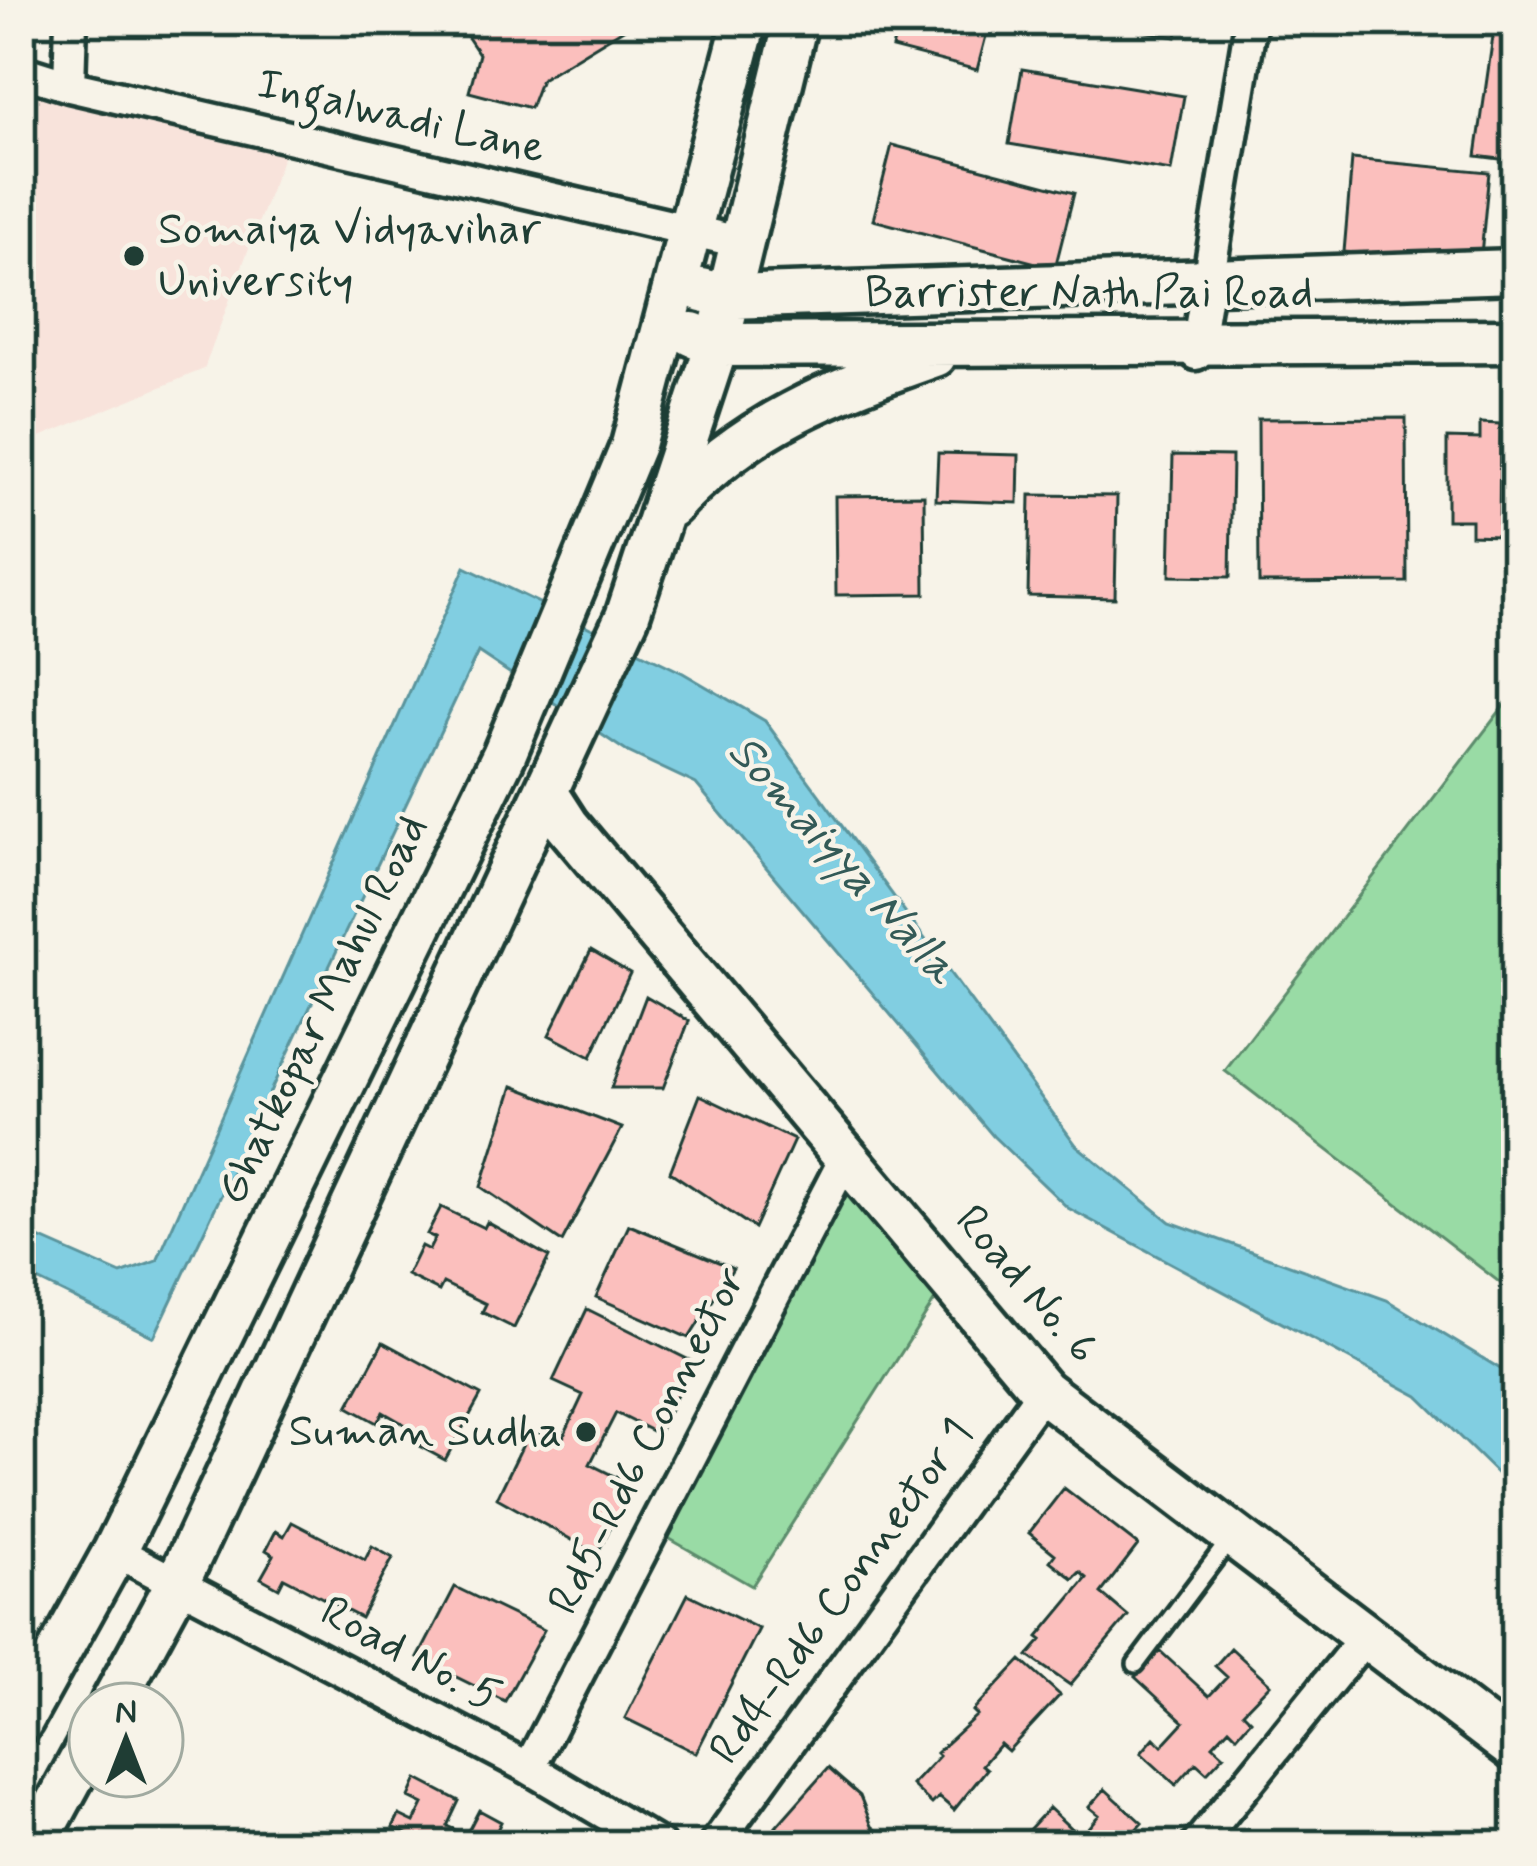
<svg xmlns="http://www.w3.org/2000/svg" width="1537" height="1866" viewBox="0 0 1537 1866" font-family="Mynerve,sans-serif">
  <style>
    .built { fill: #f8e3db }
    .green { fill: #99dba5; stroke: #5c8c6c; stroke-width: 3 }
    .water { fill: #81cee1; stroke: #5a949c; stroke-width: 3 }
    .building { fill: #fbbfbd; stroke: #1f3d34; stroke-width: 3 }
    .lines { fill: none; stroke-linecap: round; stroke-linejoin: round }
    .lane-casing { stroke: #1f3d34; stroke-width: 24 }
    .street-casing { stroke: #1f3d34; stroke-width: 39 }
    .secondary-casing { stroke: #1f3d34; stroke-width: 51 }
    .lane { stroke: #f7f3e8; stroke-width: 15 }
    .street { stroke: #f7f3e8; stroke-width: 30 }
    .secondary { stroke: #f7f3e8; stroke-width: 42 }
    .poi-dot { fill: #1f3d34; stroke: #f7f3e8; stroke-width: 4.5 }
    .labels { text-anchor: middle; dominant-baseline: central; stroke-width: 9; stroke-linejoin: round; paint-order: stroke }
    .street-label { font-size: 45px; fill: #1f3d34; stroke: #f7f3e8 }
    .poi-label { font-size: 45px; fill: #1f3d34; stroke: #f7f3e8; text-anchor: start }
    .water-label { font-size: 48px; font-style: italic; fill: #335a57; stroke: #f7f3e8 }
  </style>
  <rect width="100%" height="100%" fill="#f7f3e8"/>
  <filter id="ink" filterUnits="userSpaceOnUse"><feTurbulence type="fractalNoise" baseFrequency=".00833" numOctaves="2"/><feDisplacementMap in="SourceGraphic" scale="24" xChannelSelector="R" yChannelSelector="G"/><feConvolveMatrix kernelMatrix="1 2 1 2 8 2 1 2 1" color-interpolation-filters="sRGB"/></filter>
  <g filter="url(#ink)">
    <path class="built" d="M21 76 288 143 204 369 21 445Z"/>
    <path class="green" d="M1516 690V1295L1225 1071Z
      M846 1191 935 1300 752 1586 663 1535Z"/>
    <path class="water" d="M465 567 683 673 765 721 1076 1145 1170 1222 1387 1300 1502 1370 1516 1385V1492L1418 1396 1068 1208 993 1136 696 784 626 751 478 652 154 1337 21 1272V1230L121 1274 157 1261Z"/>
    <path class="building" d="M457 21H666L665 25 625 28 541 79 530 108 469 92 479 54Z
      M899 21H990L977 70 892 48Z
      M1087 21H1179L1176 37Z
      M1495 22 1516 25V161L1476 156Z
      M1022 69 1184 96 1171 171 1009 144Z
      M892 145 1074 193 1055 268 873 220Z
      M1352 159 1489 172 1480 265 1344 252Z
      M1406 418 1407 582 1259 583 1258 419Z
      M1480 423 1500 424 1499 536 1471 535V520H1447V438L1480 439Z
      M938 453 1019 455 1018 503 936 500Z
      M1173 455 1232 456 1230 577 1170 576Z
      M924 495 925 594 836 595 835 496Z
      M1030 495 1117 496 1115 598 1028 596Z
      M591 950 630 973 591 1057 549 1035Z
      M646 996 689 1021 663 1088H611Z
      M513 1086 622 1128 562 1242 481 1187Z
      M700 1095 794 1140 754 1228 670 1172Z
      M441 1207 484 1228 487 1222 549 1257 514 1328 482 1312 486 1304 443 1283 439 1291 407 1275 421 1246 429 1250 435 1238 427 1234Z
      M629 1225 733 1268 689 1338 596 1297Z
      M587 1309 693 1362 658 1434 616 1413 590 1464 632 1485 597 1554 497 1498 530 1430 560 1444 583 1395 553 1381Z
      M383 1342 481 1395 445 1460 419 1446 425 1436 383 1412 377 1423 348 1407Z
      M1064 1488 1138 1545 1101 1593 1128 1616 1070 1685 1028 1656 1042 1640 1038 1637 1087 1578 1080 1572 1073 1579 1050 1561 1055 1554 1029 1533Z
      M292 1522 365 1560 372 1546 393 1558 361 1618 284 1578 279 1588 261 1578 274 1555 266 1550 276 1531 284 1536Z
      M455 1587 544 1630 505 1701 418 1658Z
      M688 1594 759 1629 696 1753 625 1718Z
      M1231 1648 1270 1684 1243 1712 1251 1720 1237 1736 1229 1728 1213 1745 1224 1755 1207 1773 1196 1763 1176 1785 1141 1753 1154 1738 1162 1746 1184 1722 1135 1677 1160 1651 1209 1696 1227 1677 1215 1666Z
      M1021 1660 1060 1695 1008 1751 1000 1744 982 1765 987 1769 954 1810 939 1797 932 1804 912 1785 939 1756 936 1753 977 1715 973 1711Z
      M828 1768 860 1796 872 1826 893 1845H796L776 1827Z
      M417 1779 459 1801 447 1826 466 1835 479 1810 501 1822 490 1845H428L393 1827 399 1815 414 1822 423 1804 409 1797Z
      M1105 1789 1142 1823 1122 1845H1037L1025 1834 1049 1808 1080 1837 1099 1815 1089 1807Z"/>
    <g class="lines">
      <g class="lane-casing">
        <path id="lane" d="M1136 1664 1231 1538"/>
      </g>
      <g class="street-casing">
        <path id="street" d="M21 71 69 86 744 243
          M69 86 71 21
          M1196 354 1251 21
          M115 1551 529 1768 659 1845
          M529 1768 847 1155
          M715 1845 1043 1391
          M1197 1845 1366 1636"/>
      </g>
      <g class="secondary-casing">
        <path id="secondary" d="M702 290 729 297 1516 271
          M692 334 717 345 1516 341
          M670 506C748 423 830 392 935 355
          M547 794 567 825 1043 1391 1516 1750
          M112 1704 177 1584 627 617 717 345 796 21
          M21 1721 115 1551 504 755 633 445 745 21
          M35 1845 90 1744"/>
      </g>
      <use href="#lane" class="lane"/>
      <use href="#street" class="street"/>
      <use href="#secondary" class="secondary"/>
    </g>
  </g>
  <g class="poi-dot">
    <circle cx="134" cy="256" r="12"/>
    <circle cx="586" cy="1432" r="12"/>
  </g>
  <g class="labels">
    <g class="street-label">
      <text transform="translate(401 117) rotate(13)">Ingalwadi Lane</text>
      <text x="1089" y="293">Barrister Nath Pai Road</text>
      <text transform="translate(323 1010) rotate(-64)">Ghatkopar Mahul Road</text>
      <text transform="translate(1026 1285) rotate(49)">Road No. 6</text>
      <text transform="translate(648 1441) rotate(-63)">Rd5-Rd6 Connector</text>
      <text transform="translate(842 1592) rotate(-54)">Rd4-Rd6 Connector 1</text>
      <text transform="translate(410 1655) rotate(28)">Road No. 5</text>
    </g>
    <g class="poi-label">
      <text x="158" y="230">Somaiya Vidyavihar<tspan x="158" dy="52">University</tspan></text>
      <text x="562" y="1432" text-anchor="end">Suman Sudha</text>
    </g>
    <g class="water-label">
      <text transform="translate(842 860) rotate(48)">Somaiyya Nalla</text>
    </g>
  </g>
  <rect width="1537" height="1866" fill="none" stroke="#f7f3e8" stroke-width="72"/>
  <rect x="36" y="36" width="1465" height="1794" fill="none" stroke="#1f3d34" stroke-width="4.5" filter="url(#ink)"/>
  <g transform="translate(126 1740)"><circle r="57" fill="#f7f3e8" stroke="#a1aaa0" stroke-width="3"/>
  <path d="M0-9L21 45L0 30L-21 45Z" fill="#1f3d34"/>
  <text y="-18" font-size="33" font-weight="bold" text-anchor="middle" fill="#1f3d34">N</text>
  </g>
</svg>
